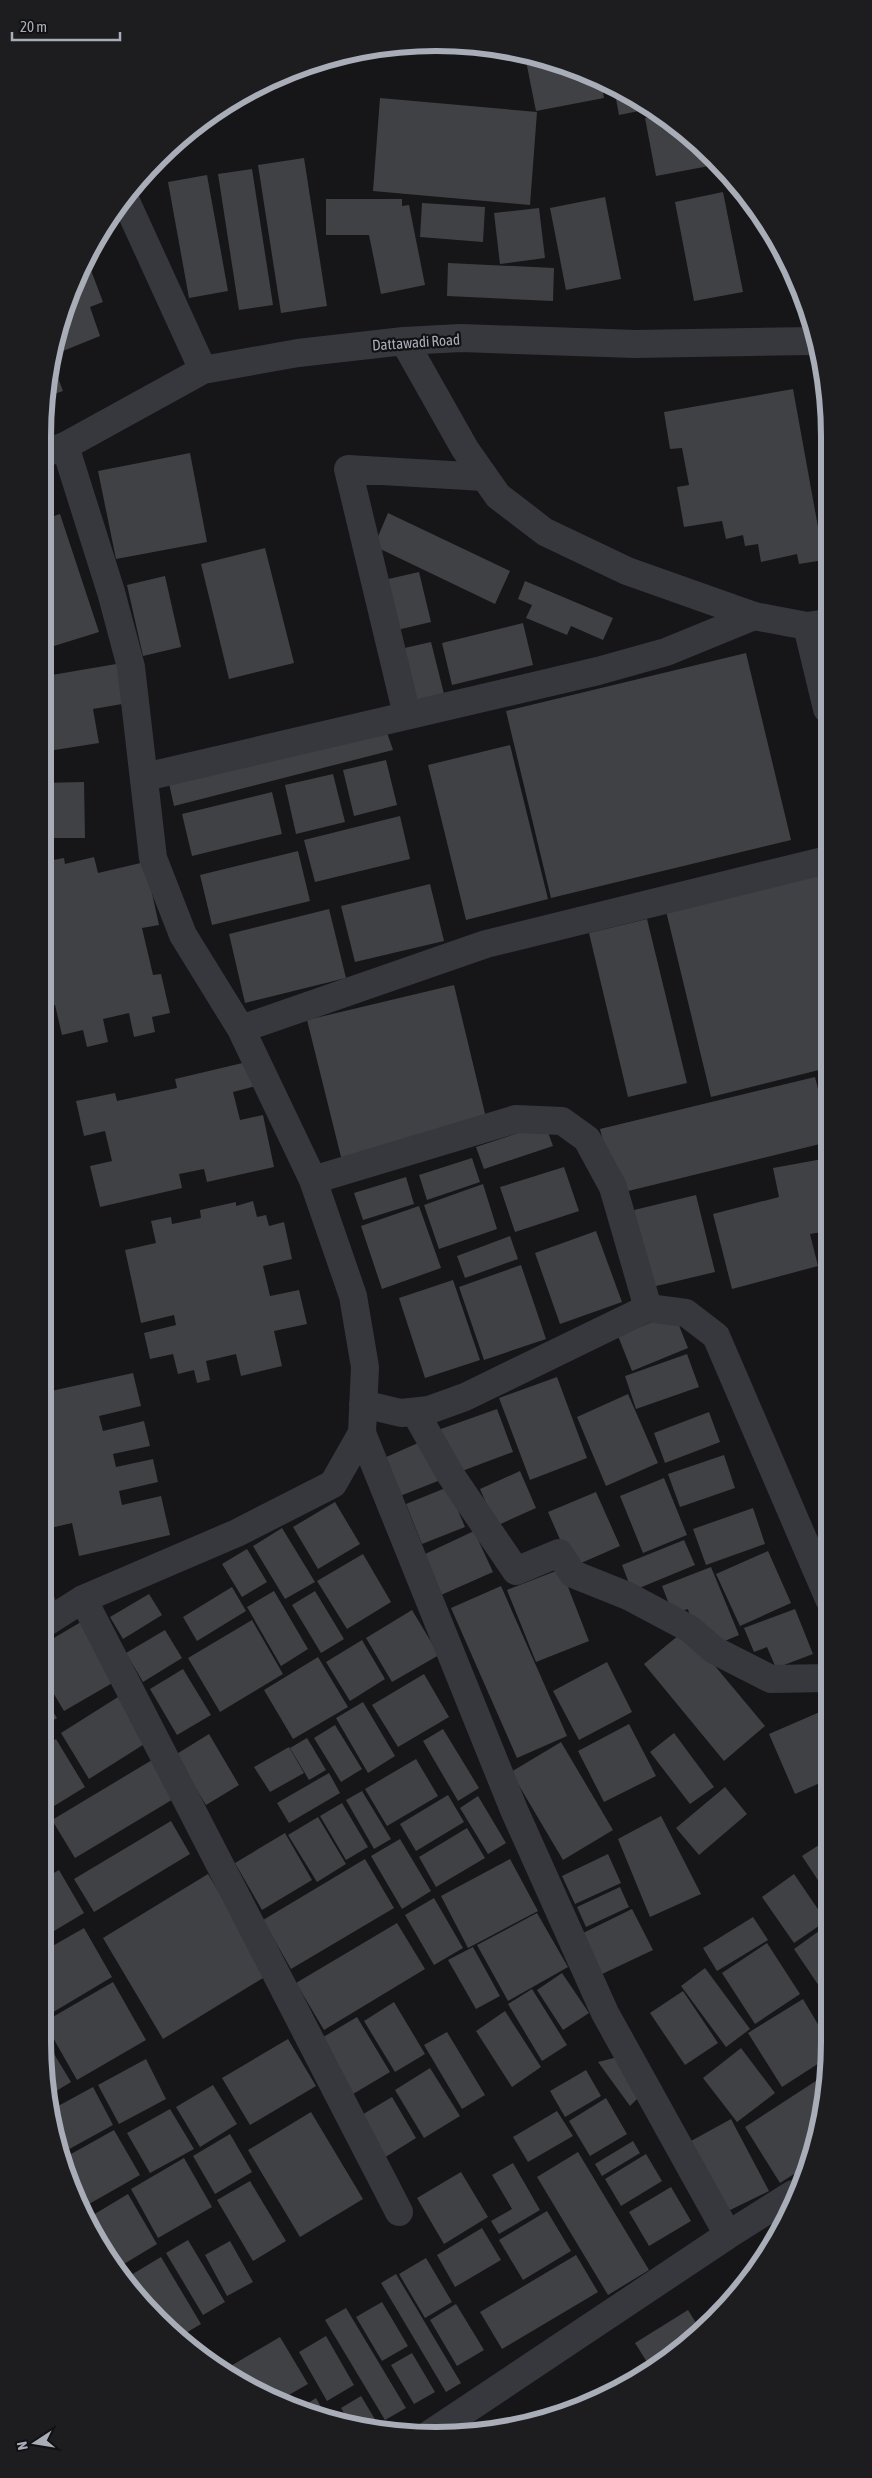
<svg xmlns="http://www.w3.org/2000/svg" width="872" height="2478" viewBox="0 0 872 2478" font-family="'Asap Condensed',sans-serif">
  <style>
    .building { fill: #404145 }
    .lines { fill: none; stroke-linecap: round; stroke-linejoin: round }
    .service { stroke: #37383d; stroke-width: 19 }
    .minor { stroke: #37383d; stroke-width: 28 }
    .tertiary { stroke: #37383d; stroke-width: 28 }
    .labels { text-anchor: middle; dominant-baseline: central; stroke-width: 4.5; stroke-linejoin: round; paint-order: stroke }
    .street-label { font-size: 15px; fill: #a8adb8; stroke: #111113 }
    .rim { fill: none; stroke: #a8adb8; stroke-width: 6 }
  </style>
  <rect width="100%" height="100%" fill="#161618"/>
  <path class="building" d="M543 58 601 82 604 98 536 111 526 61Z
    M614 88 633 95 649 109 619 115Z
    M380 98 537 112 530 205 373 191Z
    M657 115 707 156 709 166 656 176 645 118Z
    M304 158 327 306 281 313 258 165Z
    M252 169 273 305 239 310 218 174Z
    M207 175 228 291 189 298 168 182Z
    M723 192 743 292 694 301 675 202Z
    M605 197 621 279 566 290 550 208Z
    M326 199H402V206L409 205 425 285 381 294 369 235H326Z
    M422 203 485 207 483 242 420 237Z
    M539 208 545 258 500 264 494 213Z
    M86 257 103 302 90 307 100 336 63 351 56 333Z
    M448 263 554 268 553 301 447 296Z
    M52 362 63 391 48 396Z
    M793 389 824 560 799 564 797 554 761 562 758 544 745 546 743 535 726 539 722 521 684 527 677 487 689 485 682 448 670 449 664 412Z
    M190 453 207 542 116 559 98 471Z
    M388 513 510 571 495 604 374 546Z
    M60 514 99 632 54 646 42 610V520Z
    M265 548 294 663 229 679 201 564Z
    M419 572 431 622 397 630 384 580Z
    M165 576 181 647 143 656 127 585Z
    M525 581 613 618 603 640 571 626 567 635 526 618 532 605 518 599Z
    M523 623 533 665 452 685 442 643Z
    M431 642 445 698 414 706 400 649Z
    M746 653 791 840 551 898 506 711Z
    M122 663 128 703 93 709 99 743 42 752V665H44L46 676Z
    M384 724 393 750 174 806 168 779Z
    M510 745 548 899 466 920 428 765Z
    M386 760 397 805 354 816 343 770Z
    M333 774 345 822 296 834 285 785Z
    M84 782 85 838H42V783Z
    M272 792 282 834 192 856 182 814Z
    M400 816 410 859 315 882 304 840Z
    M298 851 310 901 212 925 200 875Z
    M94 857 98 873 145 862 159 925 142 928 153 975 161 974 170 1013 152 1017 155 1032 134 1037 129 1013 103 1019 108 1042 87 1047 83 1030 62 1035 55 1005 49 1006 45 988 54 985 48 959 42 960V862L64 858 65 864Z
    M827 872V1068L711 1097 666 911Z
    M430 884 444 941 355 962 341 906Z
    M329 909 346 978 245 1003 229 934Z
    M647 919 687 1083 628 1097 589 933Z
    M454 985 488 1126 342 1161 307 1020Z
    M251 1061 256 1086 233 1092 240 1120 263 1115 274 1167 207 1182 204 1169 179 1174 182 1188 100 1207 90 1166 112 1161 105 1131 84 1136 76 1101 115 1093 117 1101 177 1088 175 1079Z
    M815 1077 828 1129V1142L616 1194 600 1129Z
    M545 1124 553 1146 484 1169 476 1147Z
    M472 1158 480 1182 427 1200 419 1175Z
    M828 1158V1231L810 1234 818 1266 732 1289 713 1214 779 1197 773 1168Z
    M564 1167 579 1211 515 1232 500 1187Z
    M406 1177 414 1204 363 1220 354 1193Z
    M483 1184 497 1229 439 1249 424 1205Z
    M696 1195 715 1272 652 1287 634 1210Z
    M253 1201 257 1217 266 1215 269 1226 284 1222 292 1259 263 1266 270 1296 299 1290 307 1324 274 1331 282 1366 241 1376 236 1354 206 1361 210 1380 197 1383 194 1370 178 1374 173 1354 150 1359 144 1333 176 1325 174 1315 141 1323 125 1250 156 1243 151 1221 171 1217 172 1224 201 1218 200 1210 236 1202V1206Z
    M419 1206 441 1268 382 1289 361 1226Z
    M596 1231 622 1302 560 1324 535 1253Z
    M510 1236 518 1259 465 1278 457 1256Z
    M521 1265 546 1339 484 1360 459 1287Z
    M453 1280 480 1360 425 1378 399 1298Z
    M674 1313 688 1348 632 1371 618 1336Z
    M687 1354 699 1387 636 1409 625 1376Z
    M133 1373 141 1406 99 1416 103 1431 144 1421 150 1446 113 1454 116 1467 153 1459 158 1482 119 1491 122 1505 161 1496 170 1535 79 1556 72 1523 42 1530V1393Z
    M557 1377 587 1458 530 1480 499 1398Z
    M628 1394 658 1463 606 1486 577 1417Z
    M497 1409 513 1452 454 1474 438 1430Z
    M709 1412 720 1442 665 1463 654 1433Z
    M427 1439 443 1479 400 1496 384 1458Z
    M724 1455 735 1488 680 1507 668 1474Z
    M520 1471 536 1508 496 1526 480 1489Z
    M664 1478 687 1535 643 1553 620 1496Z
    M448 1487 465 1527 422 1544 406 1504Z
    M596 1492 620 1546 572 1567 548 1512Z
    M335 1502 360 1544 318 1569 293 1527Z
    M753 1508 765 1544 706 1565 693 1529Z
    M282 1528 315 1582 285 1599 253 1546Z
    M474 1531 493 1572 441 1595 423 1555Z
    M684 1540 695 1565 632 1591 622 1565Z
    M247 1549 267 1582 242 1597 222 1564Z
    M768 1551 791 1603 740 1626 716 1574Z
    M363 1554 391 1602 347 1629 317 1581Z
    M711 1567 739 1635 720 1643 693 1627 688 1609 673 1614 662 1586Z
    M561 1569 589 1641 536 1662 507 1590Z
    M501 1586 567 1736 517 1758 451 1608Z
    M232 1587 246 1611 197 1641 183 1617Z
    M274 1591 308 1649 281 1666 247 1607Z
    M315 1591 344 1639 321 1653 292 1605Z
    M149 1594 162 1615 123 1639 110 1617Z
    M795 1609 813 1654 776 1668 767 1647 754 1652 744 1628Z
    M412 1610 439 1655 392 1682 366 1638Z
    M86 1619 121 1678 64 1711 42 1674V1645Z
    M252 1620 283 1674 220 1712 188 1658Z
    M165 1630 182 1658 143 1682 126 1653Z
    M685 1630 765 1726 724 1761 644 1664Z
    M362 1640 385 1679 350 1701 326 1662Z
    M318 1657 348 1707 293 1739 264 1690Z
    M607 1662 632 1712 579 1740 553 1691Z
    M183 1669 211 1715 177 1735 150 1689Z
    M424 1674 449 1717 398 1747 372 1705Z
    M42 1694 57 1718 42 1727Z
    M118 1697 146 1743 89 1779 61 1733Z
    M363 1702 395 1756 368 1773 336 1718Z
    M829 1708V1779L795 1794 769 1734Z
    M629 1724 656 1776 604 1802 578 1751Z
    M335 1725 362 1769 341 1782 314 1738Z
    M443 1729 479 1788 458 1801 423 1741Z
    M674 1733 714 1787 690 1804 650 1752Z
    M209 1734 239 1785 206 1805 175 1755Z
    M307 1738 326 1770 309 1780 290 1748Z
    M56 1739 85 1787 46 1811 42 1805V1747Z
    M561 1742 613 1830 563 1860 511 1772Z
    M289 1747 304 1773 270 1792 254 1767Z
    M157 1757 180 1795 75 1858 52 1820Z
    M416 1759 438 1796 387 1826 365 1789Z
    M329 1773 340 1793 289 1823 277 1803Z
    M725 1787 747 1814 699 1855 676 1828Z
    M362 1791 391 1839 374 1849 346 1800Z
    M448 1795 464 1822 416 1851 400 1824Z
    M478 1796 506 1843 488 1854 460 1808Z
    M342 1803 368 1847 346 1860 320 1816Z
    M661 1816 701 1894 650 1917 618 1839Z
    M318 1817 346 1864 317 1882 288 1835Z
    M171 1821 190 1854 94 1912 74 1879Z
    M467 1828 485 1858 436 1887 419 1857Z
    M285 1833 312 1880 262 1910 235 1863Z
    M400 1839 431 1891 402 1909 371 1856Z
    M822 1843 829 1854V1897L802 1856Z
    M42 1849 52 1865 42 1870Z
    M608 1854 621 1883 575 1904 562 1876Z
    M365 1859 394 1908 291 1969 263 1920Z
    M510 1859 538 1911 468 1948 441 1896Z
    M59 1870 84 1913 49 1934 42 1923V1880Z
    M208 1874 268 1975 163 2039 103 1938Z
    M794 1874 824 1918 829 1914V1926L826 1921 794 1943 762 1897Z
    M620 1887 629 1907 586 1927 577 1907Z
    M434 1898 463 1948 434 1965 405 1915Z
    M632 1909 653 1950 600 1975 581 1934Z
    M537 1913 568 1967 508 2001 477 1945Z
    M753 1917 768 1940 717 1971 703 1948Z
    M397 1923 425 1969 324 2030 296 1983Z
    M826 1926 829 1931V1979L819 1986 794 1949Z
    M84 1928 112 1977 45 2017 42 2013V1952Z
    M767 1943 800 1994 755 2024 722 1973Z
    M473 1947 500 1996 476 2009 448 1960Z
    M705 1968 750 2029 726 2047 681 1986Z
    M562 1973 589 2013 563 2030 537 1990Z
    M113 1982 146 2040 77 2080 44 2022Z
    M532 1989 567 2045 542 2061 508 2004Z
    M683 1991 718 2043 685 2065 650 2013Z
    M803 1999 829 2043 827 2058 782 2087 748 2033Z
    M394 2002 425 2054 395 2072 364 2021Z
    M505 2011 541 2067 512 2087 476 2031Z
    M357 2017 390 2072 353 2094 320 2039Z
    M447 2032 485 2095 462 2109 424 2045Z
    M42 2034 71 2082 48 2096 42 2042Z
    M288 2039 316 2086 250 2125 222 2078Z
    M741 2048 775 2093 737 2122 703 2078Z
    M618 2057 640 2096 630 2106 598 2062Z
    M146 2059 166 2099 119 2124 98 2085Z
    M430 2068 460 2116 424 2138 395 2090Z
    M586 2070 601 2096 565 2117 550 2091Z
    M825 2075 816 2144 805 2167 780 2183 745 2127Z
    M213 2085 237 2124 200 2147 176 2107Z
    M93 2087 113 2125 62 2153 49 2111Z
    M392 2097 416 2138 384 2158 360 2116Z
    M606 2098 627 2134 590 2156 569 2121Z
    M170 2109 194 2149 150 2173 127 2133Z
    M557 2111 573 2136 528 2162 513 2137Z
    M311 2112 363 2199 300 2237 248 2150Z
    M731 2119 769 2191 724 2213 691 2141Z
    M114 2130 140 2175 82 2208 72 2192 62 2159Z
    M230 2134 252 2172 215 2194 193 2156Z
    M633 2141 640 2153 602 2176 595 2164Z
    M578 2152 649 2270 608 2295 537 2177Z
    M646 2154 662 2181 621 2206 605 2179Z
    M184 2158 212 2207 158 2238 131 2189Z
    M513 2163 540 2210 499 2234 491 2221 512 2209 492 2175Z
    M461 2172 488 2217 444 2244 417 2198Z
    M250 2181 286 2241 253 2261 217 2200Z
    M671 2187 691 2221 649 2246 629 2212Z
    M128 2194 157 2244 119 2267 88 2218Z
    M547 2211 571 2251 523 2280 499 2240Z
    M482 2228 501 2260 455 2287 437 2255Z
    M188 2240 225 2302 203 2315 166 2253Z
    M230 2241 253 2282 227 2296 205 2255Z
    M576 2255 598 2292 502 2349 480 2312Z
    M161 2257 201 2324 179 2337 140 2302 126 2278Z
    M426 2258 452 2302 425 2318 399 2274Z
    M396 2274 461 2383 446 2392 381 2283Z
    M747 2280 737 2292 735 2287Z
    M382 2302 408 2346 382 2361 356 2317Z
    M456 2304 484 2350 457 2366 430 2320Z
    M346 2308 406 2408 385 2420 325 2320Z
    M688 2310 701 2331 652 2370 635 2343Z
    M326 2336 354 2385 327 2401 299 2352Z
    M280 2337 308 2384 280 2400 262 2395 236 2379 229 2367Z
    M412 2353 435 2392 414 2404 391 2365Z
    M361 2396 382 2431 349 2421 341 2408Z
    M316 2398 325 2414 302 2407Z"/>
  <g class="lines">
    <path class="service" d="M42 1589 51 1619"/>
    <path class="minor" d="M807 626 827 709
      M407 715 348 469 484 477
      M145 777 598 671 666 652 754 616
      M241 1029 486 944 827 860
      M313 1180 516 1119 562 1121 587 1139 613 1187 648 1308
      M363 1404 401 1413 429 1410 465 1397 648 1308 686 1313 716 1336 829 1599
      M415 1412 450 1474 516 1571 559 1553 573 1574 628 1596 690 1629 714 1650 771 1679 829 1678
      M362 1433 514 1810 605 2013 728 2235
      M83 1599 399 2212
      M42 1625 83 1599 237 1533 333 1484 362 1433 365 1367 353 1296 313 1180 241 1029 183 935 153 858 131 667 111 592 65 446
      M430 2434 728 2235 793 2194"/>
    <path class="tertiary" d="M124 197 203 370
      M404 341 465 449 498 496 545 532 627 571 754 616 807 626 827 623
      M42 454 65 446 203 370 298 353 404 341 461 338 635 344 813 341"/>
  </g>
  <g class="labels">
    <g class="street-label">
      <text transform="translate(416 342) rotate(-4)">Dattawadi Road</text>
    </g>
  </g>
  <path d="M0 0H872V2478H0ZM436 51H436A385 385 0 0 1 821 436V2042A385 385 0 0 1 436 2427H436A385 385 0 0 1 51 2042V436A385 385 0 0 1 436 51Z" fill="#1d1d20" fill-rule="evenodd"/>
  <path class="rim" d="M436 51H436A385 385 0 0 1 821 436V2042A385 385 0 0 1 436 2427H436A385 385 0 0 1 51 2042V436A385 385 0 0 1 436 51Z"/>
  <g transform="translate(35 2443) rotate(258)" stroke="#111113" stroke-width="4" paint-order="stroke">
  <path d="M0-4L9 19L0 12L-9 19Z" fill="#a8adb8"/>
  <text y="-8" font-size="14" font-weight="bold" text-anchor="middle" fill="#a8adb8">N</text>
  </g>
  <path d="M12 32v8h108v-8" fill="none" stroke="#a8adb8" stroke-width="2.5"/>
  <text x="20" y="32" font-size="15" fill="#a8adb8" stroke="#111113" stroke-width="4" paint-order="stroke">20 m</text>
</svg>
